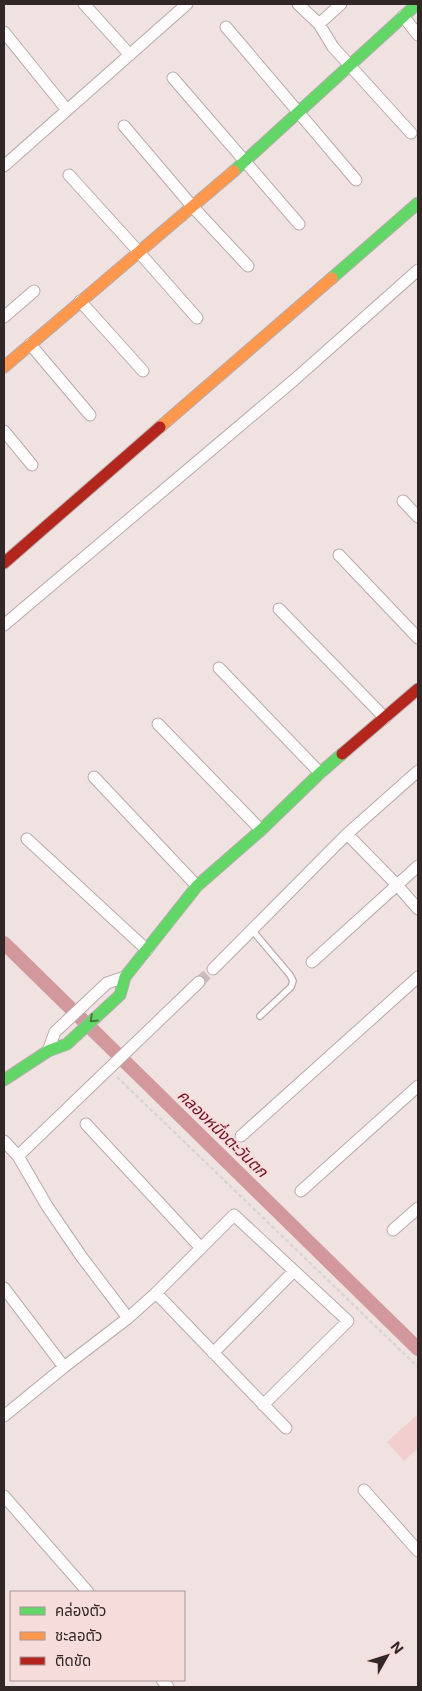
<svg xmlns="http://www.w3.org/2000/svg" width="422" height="1691" viewBox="0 0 422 1691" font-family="Inter,'Noto Sans Thai',sans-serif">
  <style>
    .green { fill: #f2cecf }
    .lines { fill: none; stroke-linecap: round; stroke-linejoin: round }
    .canal { stroke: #d2989b; stroke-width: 14 }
    .street-tunnel { stroke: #cbbdbd; stroke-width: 11; stroke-dasharray: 11 5.5; stroke-linecap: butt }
    .lane-casing { stroke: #b7acac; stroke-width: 8 }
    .street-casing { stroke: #b7acac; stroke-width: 13 }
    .fast-casing { stroke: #b7acac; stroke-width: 13 }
    .slow-casing { stroke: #b7acac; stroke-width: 13 }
    .jam-casing { stroke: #b7acac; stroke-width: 13 }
    .path { stroke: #d8d4d4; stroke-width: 2.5; stroke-dasharray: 4 2.5; stroke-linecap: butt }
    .lane { stroke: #fdfbfb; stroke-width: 5.5 }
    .street { stroke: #fdfbfb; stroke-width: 11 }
    .fast { stroke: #63d668; stroke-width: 11 }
    .slow { stroke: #ff974d; stroke-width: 11 }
    .jam { stroke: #b3261e; stroke-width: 11 }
    .oneway { stroke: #487644 }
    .labels { text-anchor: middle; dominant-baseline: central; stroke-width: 4; stroke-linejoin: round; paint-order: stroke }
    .water-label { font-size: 16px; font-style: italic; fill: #6d1022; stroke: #f7dcdc }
  </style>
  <rect width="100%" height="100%" fill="#f1e2e2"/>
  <path class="green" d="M418 1414V1448L404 1461 387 1442Z"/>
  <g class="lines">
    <path class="canal" d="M4 943 418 1349"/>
    <path class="street-tunnel" d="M199 982 213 969"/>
    <g class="lane-casing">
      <path id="lane" d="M252 930 290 975 293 981 291 987 260 1016"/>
    </g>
    <g class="street-casing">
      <path id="street" d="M84 4 130 55
        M298 4 319 24 333 47 411 133
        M403 16 418 35
        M319 24 341 4
        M226 27 356 180
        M4 32 67 110
        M173 78 299 224
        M124 126 192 206 248 266
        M4 166 187 4
        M69 175 138 251 197 318
        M80 301 143 371
        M4 317 34 291
        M30 344 90 415
        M4 431 32 465
        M403 501 418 517
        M339 555 418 638
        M279 609 385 718
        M4 625 294 380 418 270
        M219 668 320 773
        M158 724 261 830
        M94 777 197 886
        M347 834 397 885 418 909
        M27 839 147 950
        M312 962 418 866
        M213 969 347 834 418 771
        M48 1051 55 1032 107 983 125 977
        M86 1124 201 1248
        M241 1136 418 977
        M4 1141 18 1156 47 1206 81 1256 128 1318
        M18 1156 199 982
        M301 1191 418 1086
        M393 1230 418 1208
        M4 1288 64 1367
        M156 1293 234 1215 348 1321 263 1405
        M213 1353 294 1271
        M4 1416 64 1367 128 1318 156 1293 286 1428
        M364 1490 418 1551
        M4 1496 88 1592
        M162 1680 168 1687"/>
    </g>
    <g class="fast-casing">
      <path id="fast" d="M234 171 417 4
        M332 278 418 203
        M4 1080 48 1051 67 1044 120 995 125 977 197 886 261 830 320 773 342 754"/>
    </g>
    <g class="slow-casing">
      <path id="slow" d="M4 367 234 171
        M160 427 332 278"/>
    </g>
    <g class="jam-casing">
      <path id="jam" d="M4 563 160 427
        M342 754 418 689"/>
    </g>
    <path class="path" d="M117 1077 418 1367"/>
    <use href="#lane" class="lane"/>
    <use href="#street" class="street"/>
    <use href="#fast" class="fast"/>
    <use href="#slow" class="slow"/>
    <use href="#jam" class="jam"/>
  </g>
  <defs><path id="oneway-chevron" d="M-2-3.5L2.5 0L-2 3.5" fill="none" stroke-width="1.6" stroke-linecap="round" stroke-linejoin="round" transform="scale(1.25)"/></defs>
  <use class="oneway" href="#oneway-chevron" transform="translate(93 1019) rotate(137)"/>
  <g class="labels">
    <g class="water-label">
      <text transform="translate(223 1133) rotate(44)">คลองหนึ่งตะวันตก</text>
    </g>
  </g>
  <rect width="422" height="1691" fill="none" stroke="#312727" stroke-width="10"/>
  <rect x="10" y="1591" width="175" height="90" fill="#f7dcdc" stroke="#a89494"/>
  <rect x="20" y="1607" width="25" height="8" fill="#63d668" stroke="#a89494"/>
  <text x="55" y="1616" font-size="15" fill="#312727">คล่องตัว</text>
  <rect x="20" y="1632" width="25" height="8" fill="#ff974d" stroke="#a89494"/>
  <text x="55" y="1641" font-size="15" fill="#312727">ชะลอตัว</text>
  <rect x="20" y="1657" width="25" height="8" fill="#b3261e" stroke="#a89494"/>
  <text x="55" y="1666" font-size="15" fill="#312727">ติดขัด</text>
  <g transform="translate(387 1656) rotate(51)" stroke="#f7dcdc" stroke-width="4" paint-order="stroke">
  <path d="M0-4L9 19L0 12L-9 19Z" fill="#312727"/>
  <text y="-8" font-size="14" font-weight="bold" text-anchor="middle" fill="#312727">N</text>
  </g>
</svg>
